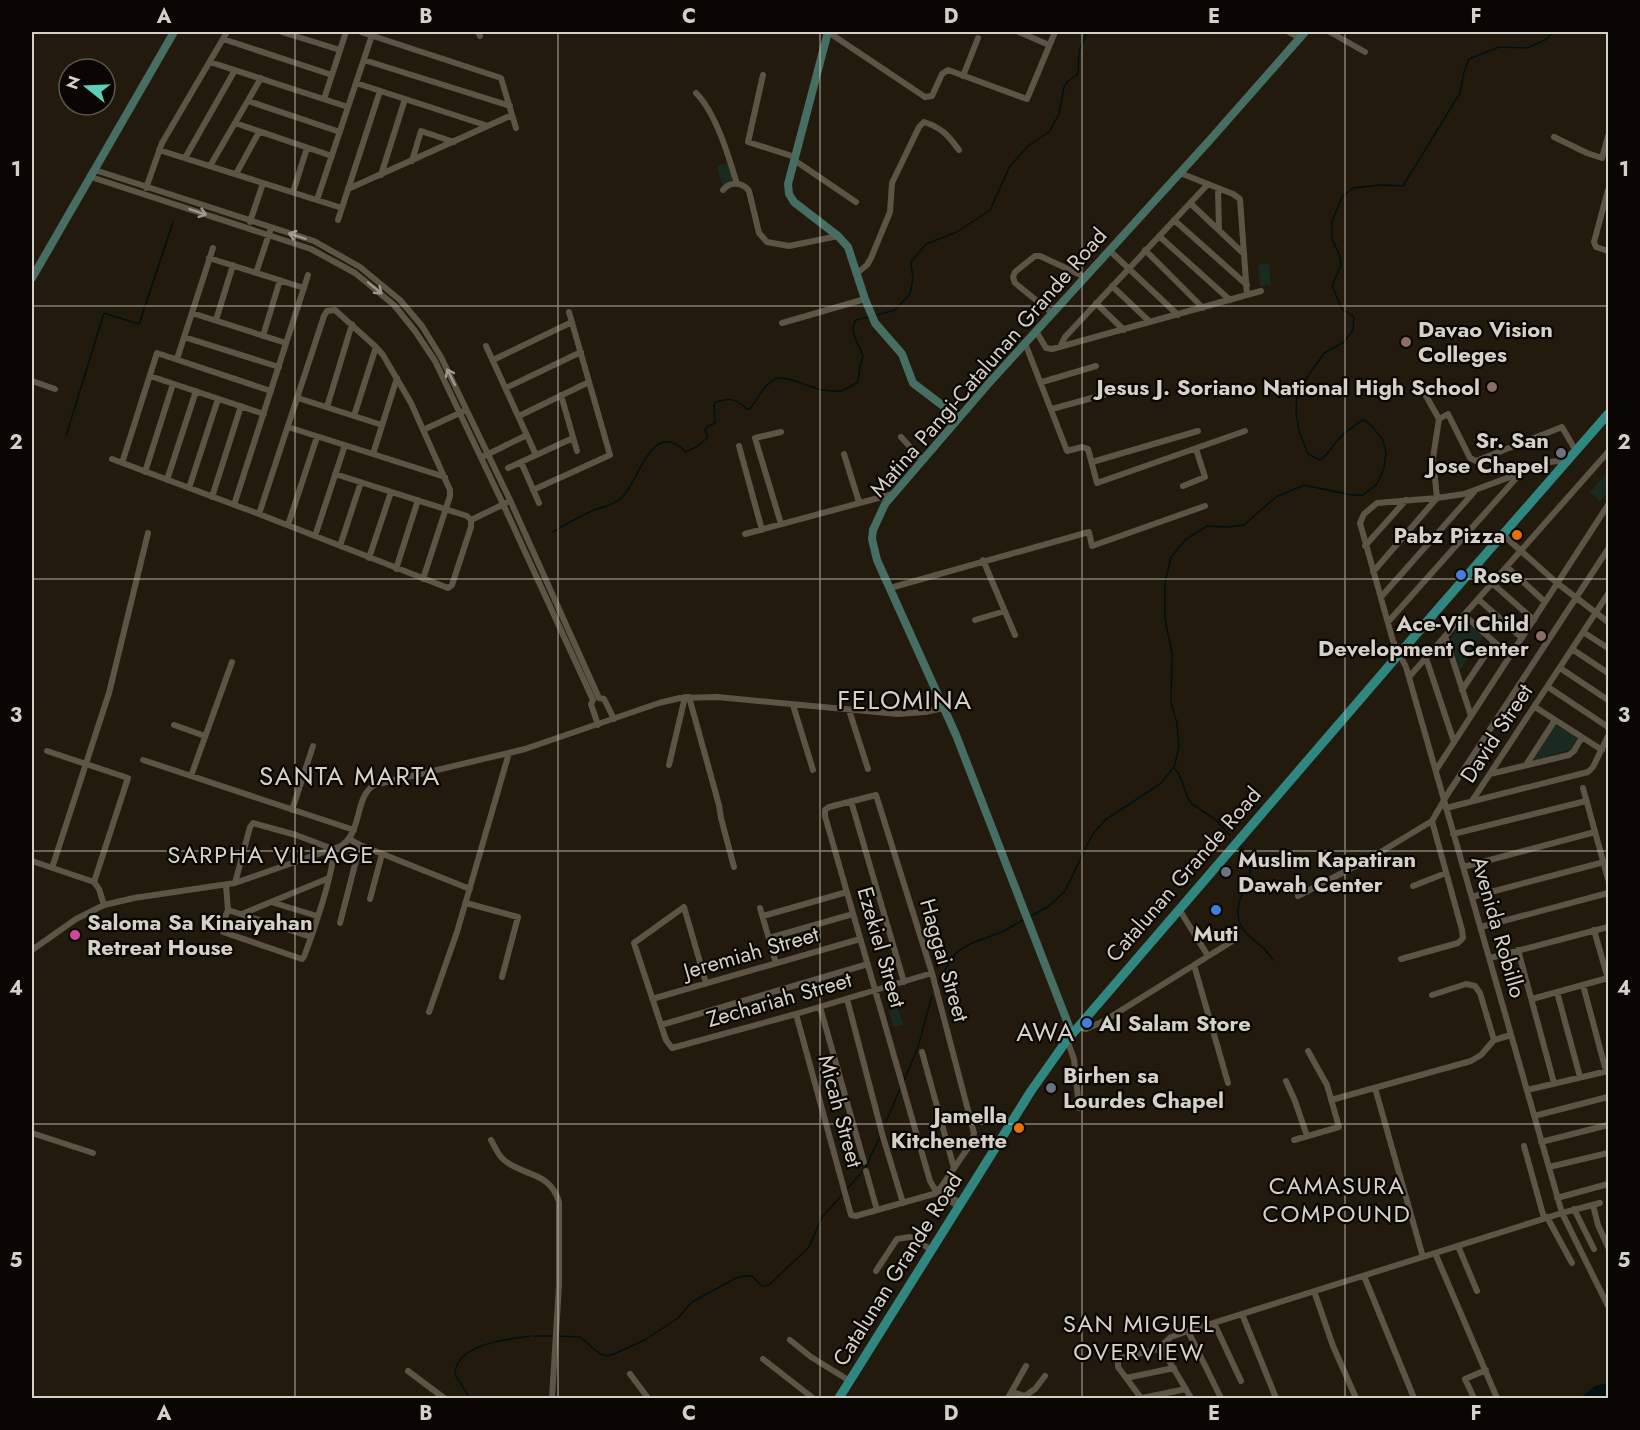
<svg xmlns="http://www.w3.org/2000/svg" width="1640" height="1430" viewBox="0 0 1640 1430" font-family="Jost,sans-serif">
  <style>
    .green { fill: #192a21 }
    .water { fill: #001113 }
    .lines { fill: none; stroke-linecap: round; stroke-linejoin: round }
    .stream { stroke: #001113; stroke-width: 1.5 }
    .street { stroke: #5c5445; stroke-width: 6 }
    .secondary { stroke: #466e62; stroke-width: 8 }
    .primary { stroke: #308780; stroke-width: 9 }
    .oneway { stroke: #9f998d }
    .grid { fill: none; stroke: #d6d1c8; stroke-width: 1.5; stroke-opacity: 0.55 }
    .education-dot { fill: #8d6e63; stroke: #090603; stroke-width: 2 }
    .worship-dot { fill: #6b7280; stroke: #090603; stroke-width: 2 }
    .food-dot { fill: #e8710a; stroke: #090603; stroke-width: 2 }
    .shop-dot { fill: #3f7fe0; stroke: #090603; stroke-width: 2 }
    .hotel-dot { fill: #d1479c; stroke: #090603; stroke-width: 2 }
    .labels { text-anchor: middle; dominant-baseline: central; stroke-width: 4.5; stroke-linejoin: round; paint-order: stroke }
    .poi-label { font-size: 22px; font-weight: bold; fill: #d6d1c8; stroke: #090603; text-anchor: start }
    .street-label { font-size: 22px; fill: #d6d1c8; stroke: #090603 }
    .neighbourhood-label { font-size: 24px; letter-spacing: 1.5px; fill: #d6d1c8; stroke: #090603 }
    .quarter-label { font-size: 26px; letter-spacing: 1.5px; fill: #d6d1c8; stroke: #090603 }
    .neatline { fill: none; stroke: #d6d1c8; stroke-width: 2 }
    .grid-label { font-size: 20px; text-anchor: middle; font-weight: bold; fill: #d6d1c8 }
  </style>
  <rect width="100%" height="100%" fill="#221b0d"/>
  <path class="green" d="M728 163 733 182 722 185 717 166Z
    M1269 263 1271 285 1260 286 1258 265Z
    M1607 473 1608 475V492L1600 501 1590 492Z
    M1465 621 1483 637 1460 670 1450 639Z
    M1555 725 1577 737 1572 749 1533 761Z
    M898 1008 903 1025 893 1027 889 1011Z"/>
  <path class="water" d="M1608 1383V1398H1580L1595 1386Z"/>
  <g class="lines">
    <path class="stream" d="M877 315 895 310 910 294 913 279 911 262 926 244 957 232 990 210 1010 166 1028 146 1049 132 1059 114 1064 87 1068 81 1078 74 1079 51 1087 32
      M66 436 104 313 139 324 173 222
      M553 532C566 524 580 516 594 510 603 507 613 505 620 499 639 485 650 416 686 452L698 446 708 437 705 430 707 427 715 423 714 406 715 402C730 397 736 399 747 409H750L765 387 776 378 789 379 821 390 833 391H842L858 382 860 366 863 357C861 345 847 333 856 320L868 317
      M1175 769 1179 774 1188 798 1192 804 1215 819 1230 835
      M1240 845C1267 878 1231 890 1239 921 1243 937 1263 942 1273 960
      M1031 916 1049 906 1065 891 1092 835 1105 820 1160 784 1174 767 1179 748 1177 723 1171 703 1172 653 1165 619V582L1171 557 1185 540 1207 526 1228 527 1244 525 1276 497 1304 485 1352 495H1363L1377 484 1384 468 1386 453 1383 440 1370 424 1363 420C1353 426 1343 433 1336 442 1330 449 1328 455 1320 460L1308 454 1299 431 1296 412 1297 392 1324 353 1344 342 1353 330 1354 317 1342 309 1332 286 1341 265 1340 256 1332 239V221L1342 197 1353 188 1380 185 1403 186 1460 93 1464 72 1469 59 1499 47 1527 48 1545 40 1554 32
      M938 984 949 962 957 952 970 944 1002 932 1023 920
      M904 1080 918 1047 932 996
      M885 1124 900 1089
      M847 1189 864 1170 880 1137
      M534 1336H554
      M559 1336 580 1337 600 1354 607 1356 614 1354 645 1340 678 1318 692 1302 736 1278 742 1276H752L762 1286 769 1285 809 1247 822 1217 842 1195
      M470 1398 455 1375C455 1344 507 1339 531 1336"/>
    <path class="street" d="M282 32 340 50
      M361 32 501 78 516 128
      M478 32 480 36
      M828 32 925 97 932 96 942 74 948 70 1027 99 1055 32
      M1019 32 1049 45
      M1289 32 1300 38
      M1330 32 1365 52
      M223 39 332 75
      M364 60 510 106
      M210 62 348 107
      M763 75 748 142 795 157
      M963 76 978 38
      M356 83 488 126
      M696 93C716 113 729 157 737 184
      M324 99 346 32
      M248 101 340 132
      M235 123 332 156
      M1554 137 1587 153 1602 158 1608 136
      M159 150 342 208
      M185 158 235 70
      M794 160 856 202
      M412 161 421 131 454 142
      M210 166 261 78
      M95 170 314 241 360 267 400 300 422 326 441 357 510 500 599 698 604 699 614 719
      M1180 173 1233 194 1240 199 1247 295
      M236 174 259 132
      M381 175 405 99
      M91 177 311 249 355 273 394 305 415 331 435 361 503 504 593 700 591 704 598 725
      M146 188 162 143 227 32
      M1218 188 1219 230
      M348 189 512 115
      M723 190C730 181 743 182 749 191L759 233 767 242 789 246 838 236
      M1608 190 1594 242 1596 247 1608 251
      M293 192 307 148
      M317 200 372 35
      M1190 203 1244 254
      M338 220 380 91
      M1174 220 1247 285
      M250 222 263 183
      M1159 236 1230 300
      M1109 250 1178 315
      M1145 250 1203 308
      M209 258 304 288
      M256 273 270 231
      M856 274 867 265 871 258 890 212 892 183 919 127 924 122C942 128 948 135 959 150
      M1112 286 1150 322
      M1096 303 1124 330
      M192 313 286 343
      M1052 313 1015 283 1013 277 1015 272 1035 256H1040L1085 277
      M216 320 233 265
      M782 323 865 299
      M1036 331 1046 348 1052 349 1261 291
      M263 336 280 280
      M184 337 279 367
      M1025 343 1067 451 1082 447 1088 449 1097 483 1245 431
      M486 346 536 455
      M1060 347 1065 337 1208 184
      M177 359 213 248
      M493 360 572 322
      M150 376 264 414
      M32 381 55 389
      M1042 382 1096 366
      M506 388 581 352
      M561 395 577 451
      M298 398 382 425
      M327 407 352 324
      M1052 409 1128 388
      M354 416 376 347
      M519 416 589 382
      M1439 419 1448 414 1470 458 1476 461 1562 427 1576 451
      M288 427 445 477
      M423 430 464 411
      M781 432 755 438 781 524
      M901 437 922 460
      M739 446 762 530
      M373 454 397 378
      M844 454 859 502
      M484 456 527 435
      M112 459 259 514 448 588 452 585 471 527V520
      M521 462 539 503
      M1092 462 1198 431
      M122 463 157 353 271 391
      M1566 463 1558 461 1550 462 1464 494 1437 498 1377 503 1364 514 1360 523 1393 641 1406 667 1562 1213 1608 1306
      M508 468 573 438
      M145 472 173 384
      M335 474 467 516 471 520
      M167 480 196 391
      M1183 486 1205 477 1196 449
      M189 488 218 399
      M533 490 610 455 569 312
      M212 497 241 406
      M234 505 308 275
      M259 514 324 316 327 311 335 310 376 347 383 355 411 403 450 490V496L423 579
      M471 520 506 503
      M288 525 317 437
      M745 534 893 494
      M1502 534 1557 583 1608 622
      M315 536 345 445
      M340 546 361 482
      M1365 546 1406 500
      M369 558 391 492
      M983 560 1015 635
      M1507 567 1545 602
      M396 569 418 500
      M1373 572 1437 498 1433 458 1439 419 1420 385
      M1492 583 1534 620
      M890 588 1089 532 1092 546 1205 506
      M1381 597 1474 492
      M1478 599 1522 638
      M1464 615 1510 656
      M975 620 1005 611
      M1388 622 1519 475
      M1583 632 1608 648
      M1445 636 1471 716
      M1572 649 1608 673
      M1426 658 1454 742
      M1560 668 1608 700
      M1409 677 1608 452
      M1548 687 1608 727
      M1462 690 1494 642
      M689 697 719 805 721 818 734 867
      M793 705 813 770
      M1535 707 1602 750
      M849 710 868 769
      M174 725 205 736
      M47 751 128 778 94 882
      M143 760 354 830
      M669 765 685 697
      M1526 765 1555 720
      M1436 770 1608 505
      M1490 774 1569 755 1574 751 1582 737
      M191 776 232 662
      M1583 788 1608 879
      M851 801 904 982
      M1472 801 1608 594
      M1446 808 1588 772 1593 767 1608 736
      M292 810 313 746
      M1453 834 1586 801
      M349 839 360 845 470 889
      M32 861 94 882 99 889 104 905
      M1463 867 1595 832
      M52 868 109 693 148 533
      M226 885 228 910 221 927 223 932 302 959 304 957C312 936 336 867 333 849L296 835 253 823 250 827 235 883
      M1413 886 1446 873
      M1298 896 1369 859 1432 821 1447 795 1608 549
      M1472 897 1604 862
      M370 899 382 854
      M271 902 317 916
      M466 903 518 917 502 977
      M760 908 776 963
      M1179 909 1208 956
      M228 910 311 937
      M242 914 329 878
      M763 916 847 892
      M340 923 360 845
      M1481 927 1608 893
      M1594 930 1608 979
      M769 938 853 914
      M32 950 76 919 104 905 134 898 235 883 341 846C363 831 354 798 374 785L525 749 659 703 680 698 717 697 898 714 925 712 944 708
      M1518 950 1554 1083
      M1490 958 1608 927
      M1401 959 1458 943 1463 938 1462 930 1432 821
      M1194 965 1228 1083
      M706 983 684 907 634 943 666 1040 672 1048 796 1014 932 973
      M1583 985 1606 1071
      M1557 992 1580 1077
      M1432 995 1466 984 1475 986 1480 993 1494 1040
      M652 999 860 939
      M847 999 883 1137 903 1203
      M1532 999 1608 978
      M820 1007 864 1162
      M429 1012 457 932 509 753
      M796 1014 851 1215 856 1216 937 1193 972 1142 974 1133 932 973 876 795 829 807 825 810V816L930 1181 937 1193 958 1206
      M661 1025 868 964
      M1077 1027 1086 1029 1104 1021 1231 942
      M1067 1040 1074 1059 1079 1108
      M922 1052 954 1168
      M1286 1081 1295 1101 1307 1136
      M1375 1088 1423 1257
      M1527 1090 1608 1071
      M1331 1100 1471 1061 1481 1055 1494 1040 1511 1035
      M1534 1116 1608 1097
      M32 1133 93 1153
      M491 1140C495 1147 498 1155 504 1160 524 1177 550 1171 559 1202V1285L552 1398
      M1294 1140 1339 1127 1327 1085 1308 1051
      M1541 1142 1608 1125
      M1524 1146 1544 1218
      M1549 1167 1608 1153
      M866 1171 877 1210
      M936 1189 961 1203
      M1557 1198 1608 1184
      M1593 1205 1598 1225 1608 1247
      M1574 1209 1594 1249
      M1547 1217 1572 1263
      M1458 1246 1477 1291
      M1435 1253 1497 1398
      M876 1271 897 1239 910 1237 932 1250
      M1364 1276 1414 1398
      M1314 1291 1333 1346 1356 1398
      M1242 1314 1276 1398
      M1214 1323 1241 1381
      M1188 1331 1221 1398
      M790 1340 811 1357 850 1381
      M1161 1347 1191 1398
      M763 1359 813 1398
      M408 1371 444 1398
      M630 1374 648 1398
      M1126 1378 1174 1368
      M1012 1392 1025 1396 1035 1389 1045 1376
      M1008 1398 1026 1366
      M1141 1398 1118 1367V1361L1121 1358 1158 1349 1171 1337 1188 1331 1562 1213 1600 1203
      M1142 1398 1186 1389
      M1474 1398 1465 1379 1486 1370"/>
    <path class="secondary" d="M828 32 788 184 789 194 794 202 838 236 848 247 865 299 875 323 902 354 913 383 959 418
      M32 278 174 32
      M1072 1034 956 735 877 560 872 539 873 530 885 504 989 383 1209 141 1305 32"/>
    <path class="primary" d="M839 1398 1031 1091 1067 1040 1437 610 1608 414"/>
  </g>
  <defs><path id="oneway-shaft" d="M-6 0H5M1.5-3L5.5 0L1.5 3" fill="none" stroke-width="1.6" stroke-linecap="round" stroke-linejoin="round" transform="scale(1.5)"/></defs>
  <g class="oneway">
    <use href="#oneway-shaft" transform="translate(198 212) rotate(18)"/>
    <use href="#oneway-shaft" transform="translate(297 236) rotate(-162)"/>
    <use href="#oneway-shaft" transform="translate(375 288) rotate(39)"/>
    <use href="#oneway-shaft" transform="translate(451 377) rotate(-116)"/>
  </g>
  <path class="grid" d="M295 32V1398M558 32V1398M820 32V1398M1082 32V1398M1345 32V1398M32 306H1608M32 579H1608M32 851H1608M32 1124H1608"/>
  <g class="education-dot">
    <circle cx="1406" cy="342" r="6"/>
    <circle cx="1492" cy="387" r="6"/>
    <circle cx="1541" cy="636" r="6"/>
  </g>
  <g class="worship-dot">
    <circle cx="1561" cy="453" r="6"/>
    <circle cx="1226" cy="872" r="6"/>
    <circle cx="1051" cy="1088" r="6"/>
  </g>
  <g class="food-dot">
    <circle cx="1517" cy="535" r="6"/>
    <circle cx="1019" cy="1128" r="6"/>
  </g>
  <g class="shop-dot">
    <circle cx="1461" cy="575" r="6"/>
    <circle cx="1216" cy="910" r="6"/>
    <circle cx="1087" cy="1023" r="6"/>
  </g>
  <circle class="hotel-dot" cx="75" cy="935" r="6"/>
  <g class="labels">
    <g class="poi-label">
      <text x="1418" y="329">Davao Vision<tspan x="1418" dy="25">Colleges</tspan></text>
      <text x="1480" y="387" text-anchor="end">Jesus J. Soriano National High School</text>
      <text x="1549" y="440" text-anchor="end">Sr. San<tspan x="1549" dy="25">Jose Chapel</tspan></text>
      <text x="1505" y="535" text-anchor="end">Pabz Pizza</text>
      <text x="1473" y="575">Rose</text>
      <text x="1529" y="623" text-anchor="end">Ace-Vil Child<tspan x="1529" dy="25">Development Center</tspan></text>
      <text x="1238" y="859">Muslim Kapatiran<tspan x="1238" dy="25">Dawah Center</tspan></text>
      <text x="87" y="922">Saloma Sa Kinaiyahan<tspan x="87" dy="25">Retreat House</tspan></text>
      <text x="1216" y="933" text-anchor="middle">Muti</text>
      <text x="1099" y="1023">Al Salam Store</text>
      <text x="1063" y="1075">Birhen sa<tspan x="1063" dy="25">Lourdes Chapel</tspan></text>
      <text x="1007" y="1115" text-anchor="end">Jamella<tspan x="1007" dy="25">Kitchenette</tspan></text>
    </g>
    <g class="street-label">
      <text transform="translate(988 362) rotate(-49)">Matina Pangi-Catalunan Grande Road</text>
      <text transform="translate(1496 733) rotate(-57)">David Street</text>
      <text transform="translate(1183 874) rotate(-49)">Catalunan Grande Road</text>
      <text transform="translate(1499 927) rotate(74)">Avenida Robillo</text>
      <text transform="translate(882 947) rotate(74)">Ezekiel Street</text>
      <text transform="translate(751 952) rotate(-16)">Jeremiah Street</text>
      <text transform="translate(945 960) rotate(74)">Haggai Street</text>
      <text transform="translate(779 999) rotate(-16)">Zechariah Street</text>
      <text transform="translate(841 1111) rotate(75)">Micah Street</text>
      <text transform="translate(897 1269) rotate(-58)">Catalunan Grande Road</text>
    </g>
    <g class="neighbourhood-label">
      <text x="271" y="854">SARPHA VILLAGE</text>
      <text x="1337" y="1185">CAMASURA<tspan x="1337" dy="28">COMPOUND</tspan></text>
      <text x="1139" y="1323">SAN MIGUEL<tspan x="1139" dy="28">OVERVIEW</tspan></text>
    </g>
    <g class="quarter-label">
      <text x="905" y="700">FELOMINA</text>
      <text x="350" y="776">SANTA MARTA</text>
      <text x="1046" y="1032">AWA</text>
    </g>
  </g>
  <rect width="1640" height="1430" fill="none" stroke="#090603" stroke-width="66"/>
  <g transform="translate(87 87) rotate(288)"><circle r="28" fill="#090603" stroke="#5b5752" stroke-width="1.5"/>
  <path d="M0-4.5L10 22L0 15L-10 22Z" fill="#5dceb8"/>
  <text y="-9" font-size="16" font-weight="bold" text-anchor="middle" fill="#d6d1c8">N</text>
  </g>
  <rect x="33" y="33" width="1574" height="1364" class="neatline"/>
  <g class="grid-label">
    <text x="164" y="23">A</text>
    <text x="426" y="23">B</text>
    <text x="689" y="23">C</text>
    <text x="951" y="23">D</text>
    <text x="1214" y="23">E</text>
    <text x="1476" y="23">F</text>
    <text x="16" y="176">1</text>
    <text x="1624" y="176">1</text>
    <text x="16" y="449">2</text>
    <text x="1624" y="449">2</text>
    <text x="16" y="722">3</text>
    <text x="1624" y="722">3</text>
    <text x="16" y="995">4</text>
    <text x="1624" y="995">4</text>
    <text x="16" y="1267">5</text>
    <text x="1624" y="1267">5</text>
    <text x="164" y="1420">A</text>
    <text x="426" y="1420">B</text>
    <text x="689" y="1420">C</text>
    <text x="951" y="1420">D</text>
    <text x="1214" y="1420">E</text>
    <text x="1476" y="1420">F</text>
  </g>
</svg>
